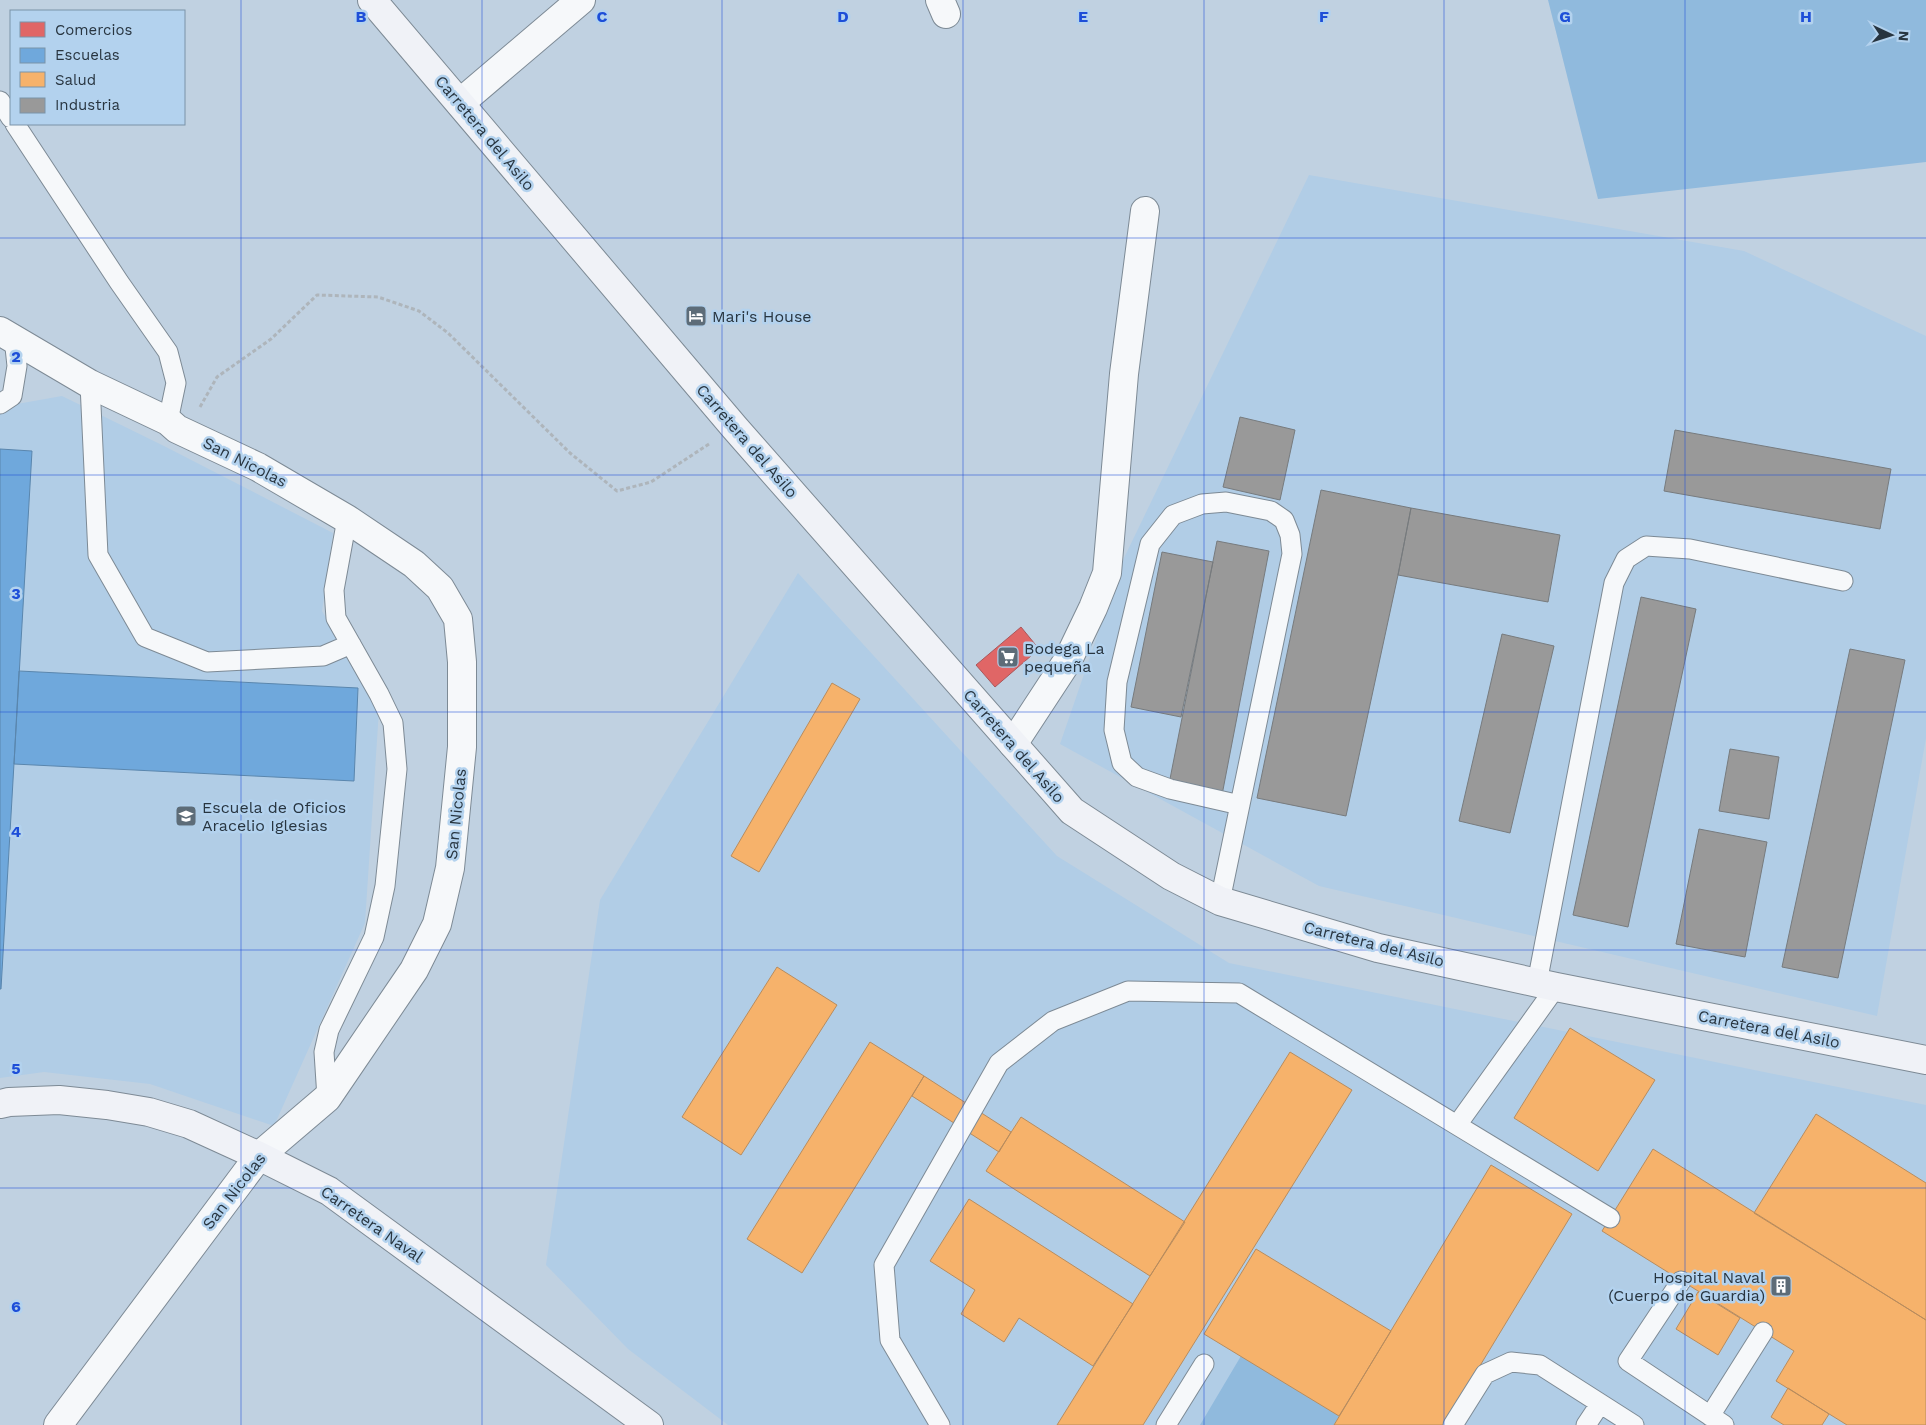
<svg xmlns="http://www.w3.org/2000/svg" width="1926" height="1425" viewBox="0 0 1926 1425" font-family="'Work Sans',sans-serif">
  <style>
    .built { fill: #b1cde6 }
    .green { fill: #90badd }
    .shops { fill: #e06666; stroke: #a9575b }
    .schools { fill: #6fa8dc; stroke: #5a86ad }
    .health { fill: #f6b26b; stroke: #b88c5e }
    .industry { fill: #999; stroke: #777b7e }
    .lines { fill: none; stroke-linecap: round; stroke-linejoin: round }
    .lane-casing { stroke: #7d8a95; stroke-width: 21 }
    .street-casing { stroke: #7d8a95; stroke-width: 30 }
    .secondary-casing { stroke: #7d8a95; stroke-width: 30 }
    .path { stroke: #aeb5bb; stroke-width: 3; stroke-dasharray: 4 2.5; stroke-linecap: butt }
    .lane { stroke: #f6f8fa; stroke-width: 19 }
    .street { stroke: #f6f8fa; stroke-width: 28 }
    .secondary { stroke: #f0f2f7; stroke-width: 28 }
    .grid { fill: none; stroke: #1d4ed8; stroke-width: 1; stroke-opacity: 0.55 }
    .labels { text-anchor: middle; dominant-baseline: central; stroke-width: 5; stroke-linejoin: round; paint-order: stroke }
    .street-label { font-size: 16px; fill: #283540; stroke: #b3d2ee }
    .poi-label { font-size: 16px; fill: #283540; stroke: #b3d2ee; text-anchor: start }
    .grid-label { font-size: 16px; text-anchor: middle; font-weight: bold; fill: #1d4ed8; stroke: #b3d2ee; stroke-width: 5; stroke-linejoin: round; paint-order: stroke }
  </style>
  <rect width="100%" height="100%" fill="#c0d1e1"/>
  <path class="built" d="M1309 175 1744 251 1926 336V738L1877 1016 1319 886 1060 744 1124 558Z
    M62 396 164 446 333 533 322 611 379 710 365 923 274 1126 150 1084 44 1072 0 1078V407Z
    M798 573 1057 856 1229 963 1926 1105V1425H728L628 1349 546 1265 600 900Z"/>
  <path class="green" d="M1548 0H1926V162L1598 199Z
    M1241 1356 1339 1416 1334 1425H1200Z"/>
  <path class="shops" d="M1021 627 1039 649 995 687 976 665Z"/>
  <path class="schools" d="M0 449 32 451 1 989H0Z
    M19 671 358 688 354 781 14 764Z"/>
  <path class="health" d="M832 683 860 699 759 872 731 856Z
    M777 967 837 1005 741 1155 682 1117Z
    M1570 1028 1655 1080 1598 1171 1514 1118Z
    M870 1042 924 1076 802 1273 747 1239Z
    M1290 1052 1352 1090 1143 1425H1057Z
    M924 1076 1011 1132 999 1152 912 1096Z
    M1816 1114 1926 1183V1320L1754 1213Z
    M1021 1117 1185 1222 1150 1276 986 1171Z
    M1653 1149 1926 1320V1425H1847L1776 1381 1794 1351 1602 1231Z
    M1491 1165 1572 1214 1444 1425H1334Z
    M969 1199 1133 1304 1093 1366 1019 1318 1004 1342 961 1314 975 1290 930 1261Z
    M1256 1249 1391 1331 1339 1416 1204 1334Z
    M1698 1292 1740 1318 1718 1355 1676 1329Z
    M1788 1388 1829 1414 1822 1425H1784L1771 1417Z"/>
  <path class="industry" d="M1240 417 1295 430 1280 500 1223 487Z
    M1675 430 1891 469 1880 529 1664 491Z
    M1321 490 1411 508 1398 575 1346 816 1257 798Z
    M1411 508 1560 535 1548 602 1398 575Z
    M1217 541 1269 551 1222 795 1169 784Z
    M1162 552 1213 562 1181 717 1131 707Z
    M1641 597 1696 609 1628 927 1573 915Z
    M1502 634 1554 646 1510 833 1459 821Z
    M1850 649 1905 660 1838 978 1782 967Z
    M1730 749 1779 757 1769 819 1719 811Z
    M1699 829 1767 842 1745 957 1676 944Z"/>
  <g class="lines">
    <g class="lane-casing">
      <path id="lane" d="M0 101 11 118
        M15 124 119 282 168 352 176 383 168 421
        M90 384 98 555 145 637 207 662 323 656 351 644
        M0 404 12 396 17 366 14 338
        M1220 901 1292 554 1290 535 1284 520 1271 511 1226 502 1202 504 1173 515 1150 544 1117 682 1114 730 1122 763 1137 777 1170 789 1240 805
        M1537 983 1614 583 1626 559 1646 546 1690 549 1843 581
        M327 1098 324 1052 329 1030 374 937 385 886 397 769 393 723 379 694 336 618 334 590 347 519
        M1457 1125 1556 987
        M1681 1281 1628 1361 1724 1425
        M1710 1416 1763 1332
        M940 1425 890 1340 884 1265 999 1063 1053 1021 1128 991 1239 993 1610 1218
        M1166 1425 1204 1364
        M1453 1425 1485 1374 1511 1362 1540 1365 1634 1425
        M1586 1425 1600 1404"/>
    </g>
    <g class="street-casing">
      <path id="street" d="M940 0 946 14
        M460 103 581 0
        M0 331 90 384 168 421 177 429 258 467 347 519 414 564 440 588 458 619 462 662V747L450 868 437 924 414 970 327 1098 259 1156 58 1425
        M1013 744 1068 660 1093 608 1107 573 1124 374 1145 211"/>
    </g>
    <g class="secondary-casing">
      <path id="secondary" d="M372 0 735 428 1072 811 1171 876 1220 901 1378 948 1556 987 1926 1060
        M0 1104 9 1102 59 1100 107 1105 149 1112 189 1124 259 1156 329 1191 649 1425"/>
    </g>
    <path class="path" d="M200 407 217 377 271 339 317 295 378 297 419 311 448 333 570 453 617 491 651 482 709 444"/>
    <use href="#lane" class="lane"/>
    <use href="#street" class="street"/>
    <use href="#secondary" class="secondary"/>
  </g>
  <path class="grid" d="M241 0V1425M482 0V1425M722 0V1425M963 0V1425M1204 0V1425M1444 0V1425M1685 0V1425M0 238H1926M0 475H1926M0 712H1926M0 950H1926M0 1188H1926"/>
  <defs>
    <g id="hotel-square" transform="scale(1.125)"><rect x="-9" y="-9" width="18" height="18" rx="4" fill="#5d6c78" stroke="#b3d2ee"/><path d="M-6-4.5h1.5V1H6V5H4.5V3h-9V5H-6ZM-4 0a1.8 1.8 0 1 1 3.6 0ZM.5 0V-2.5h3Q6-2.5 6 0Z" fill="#fff"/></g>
    <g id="supermarket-square" transform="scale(1.125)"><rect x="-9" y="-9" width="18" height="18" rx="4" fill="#5d6c78" stroke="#b3d2ee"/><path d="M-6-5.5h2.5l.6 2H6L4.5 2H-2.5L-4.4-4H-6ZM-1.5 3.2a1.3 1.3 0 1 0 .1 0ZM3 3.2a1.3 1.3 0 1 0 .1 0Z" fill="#fff"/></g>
    <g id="school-square" transform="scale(1.125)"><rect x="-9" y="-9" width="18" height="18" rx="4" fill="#5d6c78" stroke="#b3d2ee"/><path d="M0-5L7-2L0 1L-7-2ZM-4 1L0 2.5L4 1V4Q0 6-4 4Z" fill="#fff"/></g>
    <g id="building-square" transform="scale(1.125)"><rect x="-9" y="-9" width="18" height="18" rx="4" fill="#5d6c78" stroke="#b3d2ee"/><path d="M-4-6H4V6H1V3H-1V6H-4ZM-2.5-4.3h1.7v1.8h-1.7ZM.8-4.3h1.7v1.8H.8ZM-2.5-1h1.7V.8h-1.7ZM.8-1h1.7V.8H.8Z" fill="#fff"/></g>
  </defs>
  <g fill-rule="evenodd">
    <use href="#hotel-square" x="696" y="316"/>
    <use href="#supermarket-square" x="1008" y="657"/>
    <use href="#school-square" x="186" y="816"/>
    <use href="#building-square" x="1781" y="1286"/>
  </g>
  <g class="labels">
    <g class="street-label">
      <text transform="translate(485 133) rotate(50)">Carretera del Asilo</text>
      <text transform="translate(747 441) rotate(49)">Carretera del Asilo</text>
      <text transform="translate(245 462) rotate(27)">San Nicolas</text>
      <text transform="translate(1014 746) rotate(49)">Carretera del Asilo</text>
      <text transform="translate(456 814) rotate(-84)">San Nicolas</text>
      <text transform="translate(1374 944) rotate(14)">Carretera del Asilo</text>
      <text transform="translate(1769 1029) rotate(11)">Carretera del Asilo</text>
      <text transform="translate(234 1191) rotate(-52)">San Nicolas</text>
      <text transform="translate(372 1224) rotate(35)">Carretera Naval</text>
    </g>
    <g class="poi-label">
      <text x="712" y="316">Mari's House</text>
      <text x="1024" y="648">Bodega La<tspan x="1024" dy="18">pequeña</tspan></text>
      <text x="202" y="807">Escuela de Oficios<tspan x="202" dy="18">Aracelio Iglesias</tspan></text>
      <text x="1765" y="1277" text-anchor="end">Hospital Naval<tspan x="1765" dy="18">(Cuerpo de Guardia)</tspan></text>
    </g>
  </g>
  <g class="grid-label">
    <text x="361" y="22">B</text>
    <text x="602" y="22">C</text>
    <text x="843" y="22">D</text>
    <text x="1083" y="22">E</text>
    <text x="1324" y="22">F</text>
    <text x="1565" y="22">G</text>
    <text x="1806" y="22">H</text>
    <text x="16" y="362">2</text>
    <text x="16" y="599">3</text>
    <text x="16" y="837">4</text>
    <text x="16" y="1074">5</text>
    <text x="16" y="1312">6</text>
  </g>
  <rect x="10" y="10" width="175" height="115" fill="#b3d2ee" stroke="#7b93a8"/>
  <rect x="20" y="22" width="25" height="15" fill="#e06666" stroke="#7b93a8"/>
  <text x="55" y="35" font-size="15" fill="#283540">Comercios</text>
  <rect x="20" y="48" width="25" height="15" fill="#6fa8dc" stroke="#7b93a8"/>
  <text x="55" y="60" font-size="15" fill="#283540">Escuelas</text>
  <rect x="20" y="72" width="25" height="15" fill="#f6b26b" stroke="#7b93a8"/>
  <text x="55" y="85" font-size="15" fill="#283540">Salud</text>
  <rect x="20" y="98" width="25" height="15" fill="#999999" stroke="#7b93a8"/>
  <text x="55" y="110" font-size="15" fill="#283540">Industria</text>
  <g transform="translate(1891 35) rotate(94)" stroke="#b3d2ee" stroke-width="4" paint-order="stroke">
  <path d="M0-4L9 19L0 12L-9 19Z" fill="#283540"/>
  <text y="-8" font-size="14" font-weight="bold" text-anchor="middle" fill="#283540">N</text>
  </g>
</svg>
